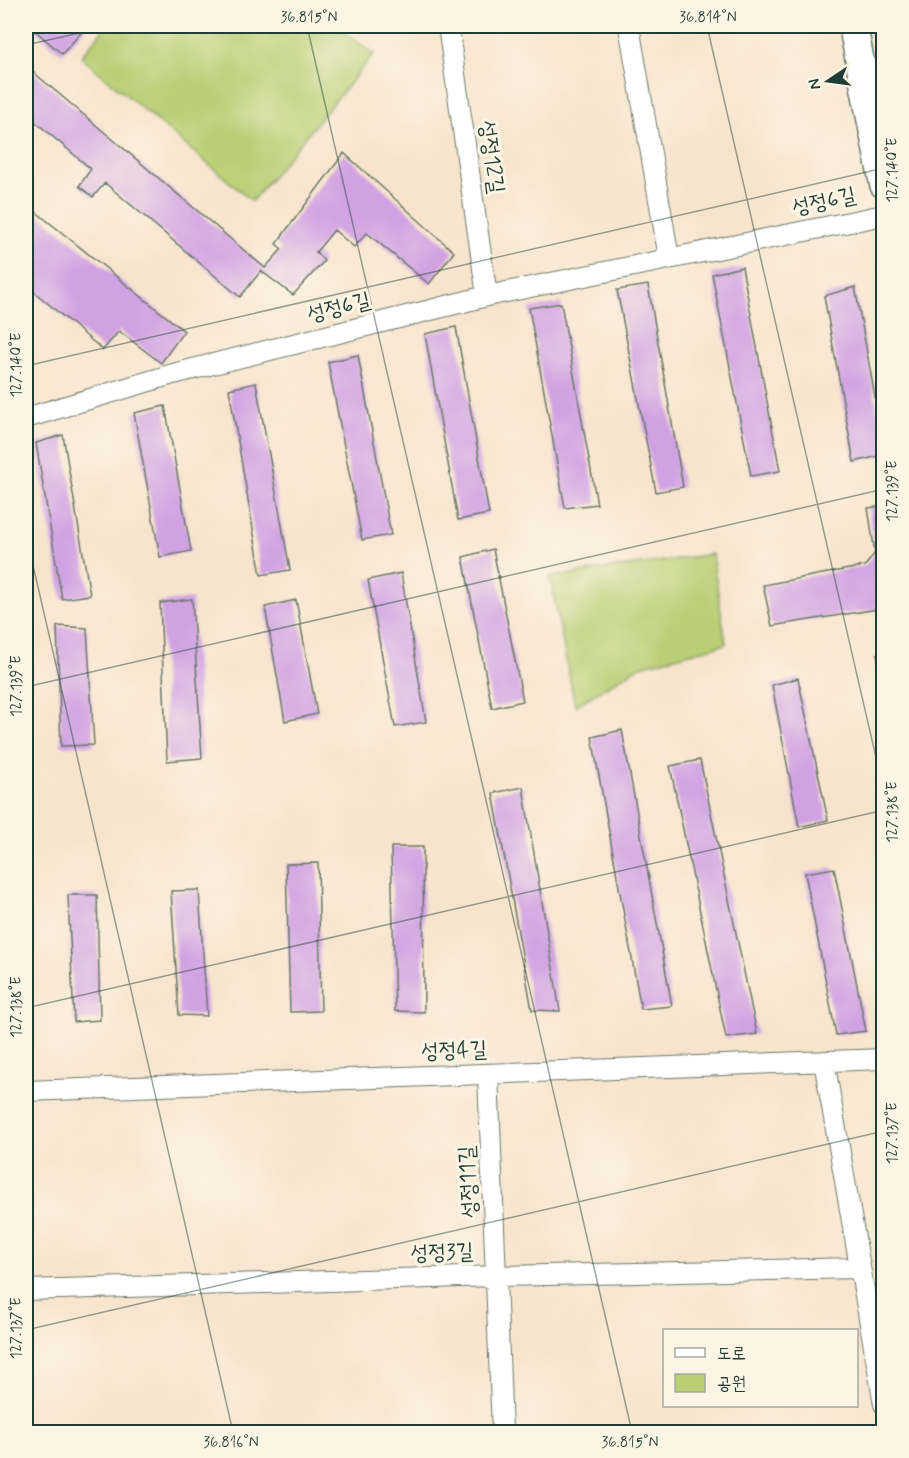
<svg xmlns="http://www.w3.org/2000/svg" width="909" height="1458" viewBox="0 0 909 1458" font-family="Mynerve,'Poor Story',sans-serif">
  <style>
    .green { fill: #b9cf74; stroke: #6c8654; stroke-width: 1.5 }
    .building { fill: #d0a2e3 }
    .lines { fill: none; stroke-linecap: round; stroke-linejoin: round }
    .street-casing { stroke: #6b7769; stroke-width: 22 }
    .secondary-casing { stroke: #6b7769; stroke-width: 31 }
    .street { stroke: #fff; stroke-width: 20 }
    .secondary { stroke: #fff; stroke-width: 28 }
    .ticks { fill: none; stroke: #1f3d34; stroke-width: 1.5; stroke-opacity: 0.45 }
    .labels { text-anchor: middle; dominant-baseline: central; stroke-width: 6; stroke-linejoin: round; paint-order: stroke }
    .street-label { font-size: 22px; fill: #1f3d34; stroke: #fcf5e5 }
    .neatline { fill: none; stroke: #1f3d34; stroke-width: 2 }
    .ticks-label { font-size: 15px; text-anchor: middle; fill: #1f3d34 }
  </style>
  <rect width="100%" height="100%" fill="#fcf5e5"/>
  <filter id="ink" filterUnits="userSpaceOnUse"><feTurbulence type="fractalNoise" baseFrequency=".0167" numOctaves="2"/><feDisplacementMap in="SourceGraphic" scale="12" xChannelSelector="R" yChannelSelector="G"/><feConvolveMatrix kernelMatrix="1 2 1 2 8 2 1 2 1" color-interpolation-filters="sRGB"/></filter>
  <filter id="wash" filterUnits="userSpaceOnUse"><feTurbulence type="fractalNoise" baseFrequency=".008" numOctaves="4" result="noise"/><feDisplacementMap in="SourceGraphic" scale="24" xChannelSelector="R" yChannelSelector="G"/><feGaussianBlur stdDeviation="1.35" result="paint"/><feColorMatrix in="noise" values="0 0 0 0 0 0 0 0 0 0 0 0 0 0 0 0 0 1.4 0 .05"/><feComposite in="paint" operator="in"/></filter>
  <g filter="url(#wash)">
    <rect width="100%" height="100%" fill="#f7e4cc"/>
    <path class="green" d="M106 26H335L374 54 252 201 81 57Z
      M712 554 726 644 640 666 575 706 550 577Z"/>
    <g id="blocks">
      <path class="building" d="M30 26H87L62 54Z
        M26 66 265 268 282 249 276 244 344 153 454 252 429 284 367 233 354 247 334 230 316 252 324 261 293 295 261 271 240 297 105 183 93 197 79 186 91 169 26 114Z
        M30 207 184 331 161 363 119 331 103 350 26 285V212Z
        M742 267 780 471 751 476 712 274Z
        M648 285 683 487 656 492 617 290Z
        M855 287 884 446V455L854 462 824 296Z
        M561 303 597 504 565 508 529 308Z
        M456 327 489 514 458 520 425 334Z
        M358 355 391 535 362 540 328 362Z
        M256 383 290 570 261 575 229 389Z
        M165 406 191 551 160 557 134 413Z
        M63 435 90 595 62 599 36 443Z
        M884 506V608L772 626 763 585 865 566 875 553 868 508Z
        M493 549 523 701 492 708 463 557Z
        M401 573 426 722 395 727 368 580Z
        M192 599 202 758 167 761 160 603Z
        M296 600 317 714 285 721 265 607Z
        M57 626 87 628 94 745 61 746Z
        M884 653V683H882L877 654Z
        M798 678 828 820 799 827 772 685Z
        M622 730 672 1006 641 1009 592 737Z
        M700 760 757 1034 726 1038 670 766Z
        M523 787 560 1011 532 1010 493 793Z
        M391 847H423L424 1012 395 1011Z
        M318 863 321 1011 290 1012 286 864Z
        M834 868 866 1031 836 1035 805 873Z
        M199 890 207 1016 179 1015 171 891Z
        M68 895H97L100 1020 74 1022Z"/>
    </g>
  </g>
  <g filter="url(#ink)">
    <use href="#blocks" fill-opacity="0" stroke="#6b7769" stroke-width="1.5"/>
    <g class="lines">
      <g class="street-casing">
        <path id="street" d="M448 26 487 296
          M629 26 669 258
          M26 418 173 374 487 296 884 215
          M824 1061 884 1404
          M488 1074 502 1432
          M26 1091 884 1059
          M26 1290 497 1276 860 1268"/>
      </g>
      <g class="secondary-casing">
        <path id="secondary" d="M853 26 884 184"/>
      </g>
      <use href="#street" class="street"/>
      <use href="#secondary" class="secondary"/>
    </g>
  </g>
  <path class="ticks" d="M307 26 632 1432M707 26 884 792M26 45 111 26M26 366 884 168M26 535 233 1432M26 687 884 489M26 1008 884 810M26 1330 884 1131"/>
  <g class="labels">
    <g class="street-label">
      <text transform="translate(491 157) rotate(82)">성정12길</text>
      <text transform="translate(824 202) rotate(-12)">성정6길</text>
      <text transform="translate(339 308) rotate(-14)">성정6길</text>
      <text transform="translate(454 1051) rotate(-2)">성정4길</text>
      <text transform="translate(469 1182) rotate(-93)">성정11길</text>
      <text transform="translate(442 1253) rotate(-2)">성정3길</text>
    </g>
  </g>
  <rect width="909" height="1458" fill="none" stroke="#fcf5e5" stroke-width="66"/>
  <rect x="663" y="1329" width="195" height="78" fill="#fcf5e5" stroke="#a4ab9e" stroke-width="1.5"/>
  <rect x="675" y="1348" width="30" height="9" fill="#ffffff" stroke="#a4ab9e" stroke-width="1.5"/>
  <text x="717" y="1359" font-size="18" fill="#1f3d34">도로</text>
  <rect x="675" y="1374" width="30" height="18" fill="#b9cf74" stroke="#a4ab9e" stroke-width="1.5"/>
  <text x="717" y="1389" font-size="18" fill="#1f3d34">공원</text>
  <g transform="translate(828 81) rotate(257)" stroke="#fcf5e5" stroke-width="4.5" paint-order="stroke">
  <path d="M0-4.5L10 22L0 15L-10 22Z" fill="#1f3d34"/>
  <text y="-9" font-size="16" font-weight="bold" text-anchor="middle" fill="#1f3d34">N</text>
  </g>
  <rect x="33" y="33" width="843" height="1392" class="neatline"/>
  <g class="ticks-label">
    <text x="309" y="22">36.815°N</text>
    <text x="708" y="22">36.814°N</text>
    <text transform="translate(892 170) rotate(-90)" y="5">127.140°E</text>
    <text transform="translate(16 365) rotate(-90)" y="5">127.140°E</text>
    <text transform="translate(892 491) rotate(-90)" y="5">127.139°E</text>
    <text transform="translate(16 686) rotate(-90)" y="5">127.139°E</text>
    <text transform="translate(892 812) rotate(-90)" y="5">127.138°E</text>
    <text transform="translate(16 1007) rotate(-90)" y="5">127.138°E</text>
    <text transform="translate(892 1133) rotate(-90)" y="5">127.137°E</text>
    <text transform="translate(16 1328) rotate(-90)" y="5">127.137°E</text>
    <text x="231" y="1447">36.816°N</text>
    <text x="630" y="1447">36.815°N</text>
  </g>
</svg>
